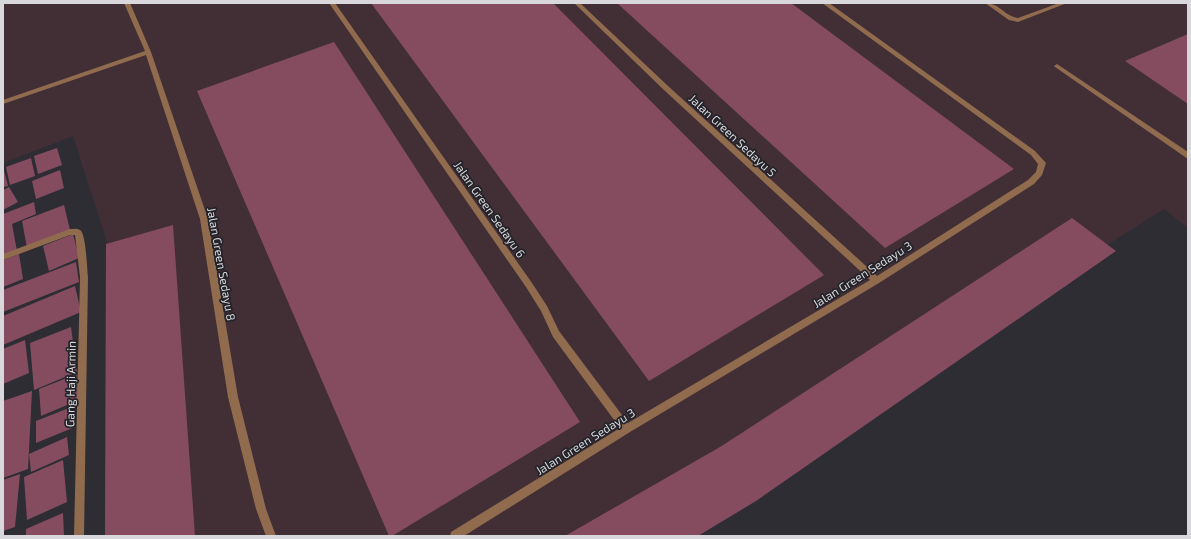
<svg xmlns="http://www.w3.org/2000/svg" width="1191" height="539" viewBox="0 0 1191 539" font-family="'Exo 2',sans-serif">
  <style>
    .industrial { fill: #422f35 }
    .building { fill: #854c60 }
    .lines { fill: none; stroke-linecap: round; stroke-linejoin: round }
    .service { fill: #906b4e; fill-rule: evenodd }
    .minor { fill: #906b4e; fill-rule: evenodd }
    .labels { text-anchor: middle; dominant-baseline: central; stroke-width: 3.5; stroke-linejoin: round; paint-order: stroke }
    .street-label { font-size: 12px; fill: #d8d8dc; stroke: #232329 }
  </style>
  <rect width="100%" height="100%" fill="#2d2d33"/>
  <path class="industrial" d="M3 3H1188V228L1164 209 646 536H112L108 245 73 136 3 163Z"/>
  <path class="building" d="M371 3H553L824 275 649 381Z
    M617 3H791L1014 169 885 248Z
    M1188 34V104L1125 61Z
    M334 42 580 422 392 536H389L197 91Z
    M57 148 62 165 38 174 34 156Z
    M31 158 35 176 10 185 6 167Z
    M3 167 8 186 3 187Z
    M60 170 64 188 36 199 32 181Z
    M9 187 18 202 3 210V190Z
    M34 202 36 214 12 224 17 251 3 257V214Z
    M64 205 70 230 27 248 22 221Z
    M1072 218 1116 251 756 501 698 536H565L720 447Z
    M173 225 195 536H105L106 244Z
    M73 234 79 258 49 271 43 246Z
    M19 254 23 279 3 287V260Z
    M76 262 79 282 3 312V290Z
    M75 286 81 312 3 345V316Z
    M71 327 77 372 34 390 30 343Z
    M25 340 29 373 3 384V349Z
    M77 374 79 400 41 416 39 389Z
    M32 391 28 469 3 478V401Z
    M74 406 75 427 36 443V421Z
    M67 437 69 455 31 472 29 454Z
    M63 460 67 502 27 520 24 477Z
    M20 474 15 527 3 531V480Z
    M63 513 64 536H26V529Z"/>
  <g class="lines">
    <path class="service" d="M124 3H130L151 52 208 219 238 397 266 509 276 536H266L256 509 228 397 200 219 146 55 3 104V100L145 51Z
      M329 3H335L532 283 547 306 559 331 628 423 870 280 664 90 574 3H580L668 86 877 276 1028 180 1036 172 1038 164 1031 155 822 3H829L1035 151 1046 163 1042 175 1034 184 879 283 630 432 464 536H450L451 532 620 428 553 337 541 311 526 287Z
      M985 3C1000 3 1004 16 1018 18L1059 3H1067L1018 22 1009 20Z
      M1057 64 1188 152V159L1055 67 1054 66Z"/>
    <path class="minor" d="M70 229C73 229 77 228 80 230 86 233 87 269 88 277L84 536H74L80 277 75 235H70L3 260V254Z"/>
  </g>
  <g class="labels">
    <g class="street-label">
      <text transform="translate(733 135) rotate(43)">Jalan Green Sedayu 5</text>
      <text transform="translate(490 209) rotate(55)">Jalan Green Sedayu 6</text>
      <text transform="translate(222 264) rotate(80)">Jalan Green Sedayu 8</text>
      <text transform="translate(862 274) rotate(-32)">Jalan Green Sedayu 3</text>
      <text transform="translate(70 384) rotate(-89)">Gang Haji Armin</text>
      <text transform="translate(585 441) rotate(-32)">Jalan Green Sedayu 3</text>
    </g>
  </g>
  <rect width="1191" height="539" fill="none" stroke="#d8d8dc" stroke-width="8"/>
</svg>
